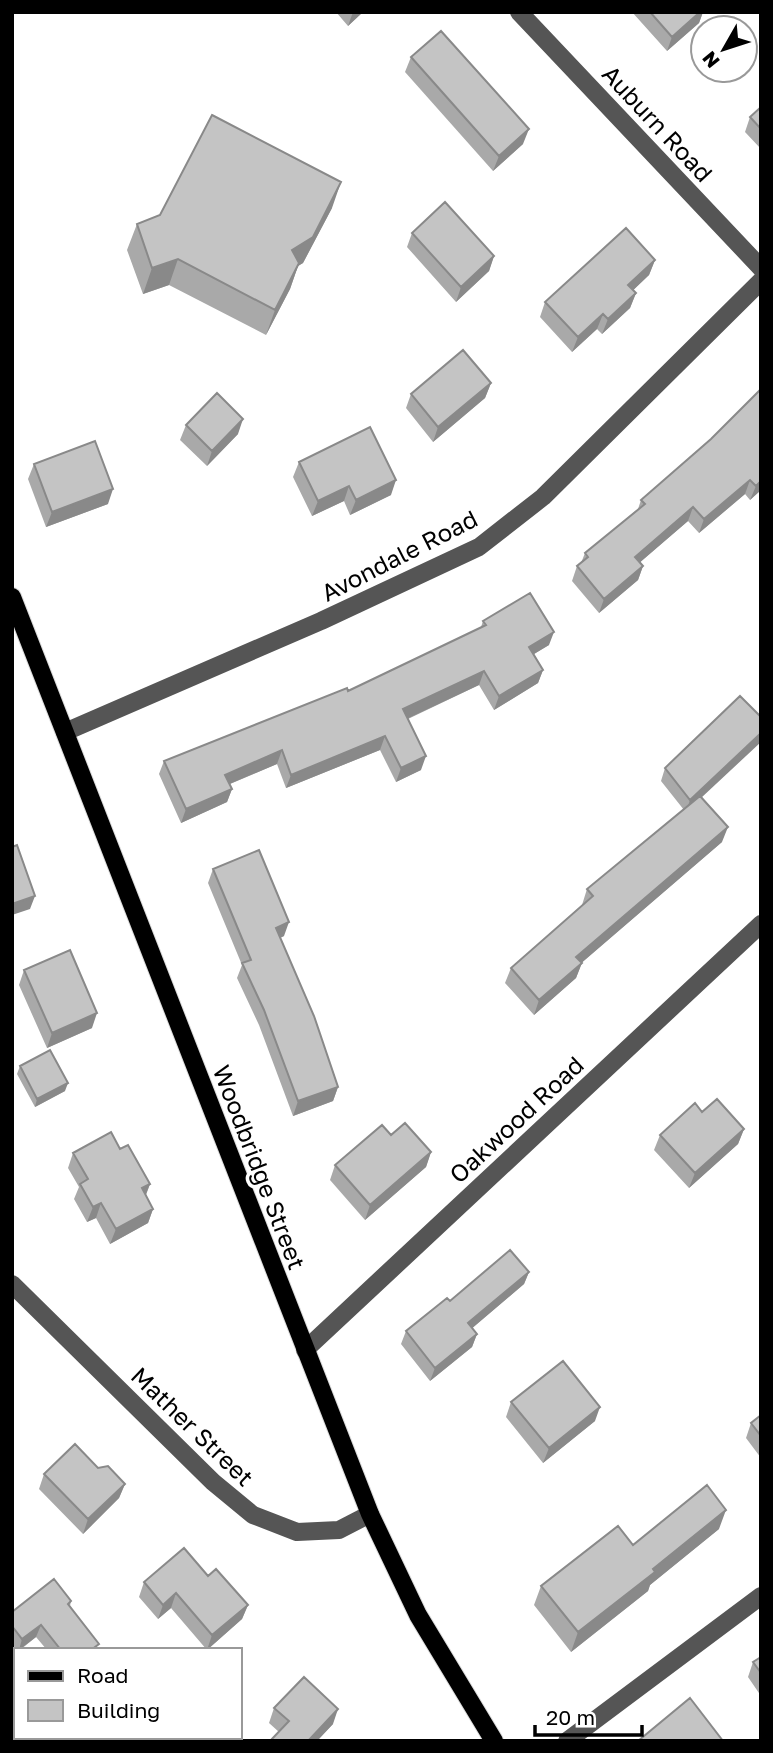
<svg xmlns="http://www.w3.org/2000/svg" width="773" height="1753" viewBox="0 0 773 1753" font-family="'Golos Text',sans-serif">
  <style>
    .lines { fill: none; stroke-linecap: round; stroke-linejoin: round }
    .major-casing { stroke: #dbdbdb; stroke-width: 20 }
    .minor { stroke: #555; stroke-width: 18 }
    .major { stroke: #000; stroke-width: 18 }
    .wall { fill: #a9a9a9 }
    .shaded-wall { fill: #898989 }
    .building { fill: #c4c4c4; stroke: #898989; stroke-width: 2 }
    .labels { text-anchor: middle; dominant-baseline: central; stroke-width: 7; stroke-linejoin: round; paint-order: stroke }
    .street-label { font-size: 24px; fill: #000; stroke: #fff }
  </style>
  <rect width="100%" height="100%" fill="#fff"/>
  <g class="lines">
    <g class="major-casing">
      <path id="major" d="M12 597 370 1514 418 1615 494 1741"/>
    </g>
    <path class="minor" d="M519 12 761 268
      M65 732 321 621 479 547 543 497 761 281
      M12 1284 213 1482 253 1515 297 1532 339 1530 370 1514
      M305 1350 761 924
      M567 1741 761 1596"/>
    <use href="#major" class="major"/>
  </g>
  <path class="wall" d="M336 12H363L348 26Z
    M632 12H703L699 23 667 51Z
    M411 57 523 144 493 171 405 72Z
    M761 107V149L745 132 750 117Z
    M332 208 303 263 298 266 290 289 266 335 169 285 143 294 127 250 137 224Z
    M412 233 494 256 489 271 456 302 407 247Z
    M655 260 649 275 633 290 636 293 630 308 602 334 597 329 572 352 540 317 545 302Z
    M491 383 485 398 433 442 406 408 411 394Z
    M186 425 238 434 207 466 180 440Z
    M711 439 761 490 750 500 745 494 699 533 688 521 640 562 643 566 638 580 599 613 572 581 577 566 581 563 585 553 638 509 641 500Z
    M299 462 391 495 350 515 344 501 312 516 293 477Z
    M34 464 108 504 46 527 28 479Z
    M483 621 549 645 534 654 543 670 538 683 494 710 479 685 408 719 421 770 396 782 380 750 286 788 277 764 230 784 232 789 227 802 181 823 159 774 164 761 348 691 481 627Z
    M665 768 702 797 722 842 582 962 576 978 534 1015 505 983 511 968 582 905 587 889 684 810 661 781Z
    M213 869 284 936 280 938 338 1087 333 1101 293 1116 259 1025 237 978 242 965 208 883Z
    M24 970 92 1028 47 1048 19 985Z
    M20 1066 65 1091 35 1107 17 1074Z
    M702 1112 744 1129 738 1144 689 1188 654 1150 660 1135Z
    M391 1135 431 1152 426 1167 365 1220 330 1180 335 1165Z
    M120 1149 150 1184 146 1195 153 1209 148 1223 110 1244 96 1218 87 1222 74 1199 79 1187 68 1168 73 1153Z
    M529 1272 524 1284 472 1328 477 1334 472 1347 430 1381 401 1344 406 1331 450 1301Z
    M511 1402 595 1421 543 1463 506 1417Z
    M761 1415V1458L746 1438 751 1423Z
    M98 1468 125 1484 119 1498 83 1534 39 1489 44 1474Z
    M719 1529 650 1585 648 1591 571 1652 534 1605 541 1586 633 1545Z
    M208 1576 248 1605 242 1619 207 1650 171 1608 158 1619 139 1597 144 1582Z
    M71 1601 70 1606 97 1650H47L36 1637 20 1650H17L12 1644V1612Z
    M761 1657V1696L748 1677 753 1662Z
    M274 1708 333 1724 317 1741H270L279 1732 269 1723Z"/>
  <path class="shaded-wall" d="M353 12H363L348 26Z
    M700 12H703L699 23 667 51 672 37Z
    M529 129 523 144 493 171 499 156Z
    M341 182 332 208 303 263 298 266 290 289 266 335 275 310 292 250Z
    M494 256 489 271 456 302 461 287Z
    M178 259 169 285 143 294 152 268Z
    M655 260 649 275 623 300 628 285Z
    M636 293 630 308 602 334 608 319Z
    M603 314 597 329 572 352 578 337Z
    M491 383 485 398 433 442 438 427Z
    M243 419 238 434 207 466 212 451Z
    M396 480 391 495 350 515 356 500Z
    M750 480 745 494 699 533 704 519Z
    M761 481V490L750 500 756 486Z
    M349 486 344 501 312 516 318 501Z
    M113 489 108 504 46 527 52 512Z
    M693 507 688 521 630 571 635 557Z
    M643 566 638 580 599 613 604 599Z
    M554 632 549 645 524 660 529 647Z
    M543 670 538 683 494 710 499 696Z
    M484 671 479 685 398 723 403 709Z
    M761 733V742L686 812 690 800Z
    M385 736 380 750 286 788 291 775Z
    M282 750 277 764 220 788 225 775Z
    M426 756 421 770 396 782 401 768Z
    M232 789 227 802 181 823 186 809Z
    M728 827 722 842 571 972 576 957Z
    M35 896 30 909 12 915V904Z
    M289 922 284 936 271 942 276 928Z
    M582 963 576 978 534 1015 539 1000Z
    M97 1013 92 1028 47 1048 52 1033Z
    M68 1083 65 1091 35 1107 37 1099Z
    M338 1087 333 1101 293 1116 298 1101Z
    M744 1129 738 1144 689 1188 695 1173Z
    M431 1152 426 1167 365 1220 370 1205Z
    M150 1184 144 1199 142 1188Z
    M101 1203 96 1218 87 1222 93 1207Z
    M153 1209 148 1223 110 1244 116 1229Z
    M529 1272 524 1284 463 1336 468 1323Z
    M477 1334 472 1347 430 1381 435 1368Z
    M600 1407 595 1421 543 1463 549 1448Z
    M125 1484 119 1498 83 1534 88 1519Z
    M726 1510 719 1529 650 1585 648 1591 571 1652 578 1632 653 1569Z
    M176 1593 171 1608 158 1619 163 1605Z
    M248 1605 242 1619 207 1650 212 1635Z
    M41 1625 36 1637 19 1650 22 1639Z
    M338 1709 333 1724 317 1741H308Z"/>
  <path class="building" d="M650 12H700L672 37Z
    M441 31 529 129 499 156 411 57Z
    M761 107V129L750 117Z
    M212 115 341 182 313 237 292 250 299 263 275 310 178 259 152 268 137 224 160 215Z
    M445 202 494 256 461 287 412 233Z
    M626 228 655 260 628 285 636 293 608 319 603 314 578 337 545 302Z
    M463 350 491 383 438 427 411 394Z
    M761 389V481L756 486 750 480 704 519 693 507 635 557 643 566 604 599 577 566 588 557 585 553 645 504 641 500 711 439Z
    M217 393 243 419 212 451 186 425Z
    M370 427 396 480 356 500 349 486 318 501 299 462Z
    M95 441 113 489 52 512 34 464Z
    M530 593 554 632 529 647 543 670 499 696 484 671 403 709 426 756 401 768 385 736 291 775 282 750 225 775 232 789 186 809 164 761 347 688 348 691 486 625 483 621Z
    M740 696 761 717V733L690 800 665 768Z
    M700 796 728 827 576 957 582 963 539 1000 511 968 593 896 587 889Z
    M17 845 35 896 12 904V847Z
    M259 850 289 922 276 928 314 1016 338 1087 298 1101 264 1010 242 963 251 960 213 869Z
    M70 950 97 1013 52 1033 24 970Z
    M50 1050 68 1083 37 1099 20 1066Z
    M717 1099 744 1129 695 1173 660 1135 695 1103 702 1112Z
    M405 1123 431 1152 370 1205 335 1165 382 1125 391 1135Z
    M111 1132 120 1149 128 1145 150 1184 142 1188 153 1209 116 1229 101 1203 93 1207 80 1184 88 1179 73 1153Z
    M510 1250 529 1272 468 1323 477 1334 435 1368 406 1331 447 1298 450 1301Z
    M563 1361 600 1407 549 1448 511 1402Z
    M761 1415V1436L751 1423Z
    M75 1444 98 1468 108 1466 125 1484 88 1519 44 1474Z
    M707 1485 726 1510 653 1569 655 1572 578 1632 541 1586 618 1526 633 1545Z
    M184 1548 208 1576 216 1569 248 1605 212 1635 176 1593 163 1605 144 1582Z
    M54 1579 71 1601 68 1604 99 1644 91 1650H61L41 1625 22 1639 12 1626V1612Z
    M761 1657V1673L753 1662Z
    M304 1677 338 1709 308 1741H270L289 1721 274 1708Z
    M690 1698 723 1741H638Z"/>
  <g class="labels">
    <g class="street-label">
      <text transform="translate(658 123) rotate(47)">Auburn Road</text>
      <text transform="translate(399 555) rotate(-27)">Avondale Road</text>
      <text transform="translate(516 1119) rotate(-43)">Oakwood Road</text>
      <text transform="translate(260 1167) rotate(69)">Woodbridge Street</text>
      <text transform="translate(193 1426) rotate(44)">Mather Street</text>
    </g>
  </g>
  <rect width="773" height="1753" fill="none" stroke="#000000" stroke-width="28"/>
  <rect x="14" y="1648" width="228" height="91" fill="#ffffff" stroke="#999999" stroke-width="2"/>
  <rect x="28" y="1671" width="35" height="10" fill="#000000" stroke="#999999" stroke-width="2"/>
  <text x="77" y="1683" font-size="21" fill="#000000">Road</text>
  <rect x="28" y="1700" width="35" height="21" fill="#c4c4c4" stroke="#999999" stroke-width="2"/>
  <text x="77" y="1718" font-size="21" fill="#000000">Building</text>
  <g transform="translate(724 49) rotate(231)"><circle r="33" fill="#ffffff" stroke="#999999" stroke-width="2"/>
  <path d="M0-5L12 26L0 18L-12 26Z" fill="#000000"/>
  <text y="-10" font-size="19" font-weight="bold" text-anchor="middle" fill="#000000">N</text>
  </g>
  <path d="M535 1725v10h107v-10" fill="none" stroke="#000000" stroke-width="3.5"/>
  <text x="546" y="1725" font-size="21" fill="#000000" stroke="#ffffff" stroke-width="5" paint-order="stroke">20 m</text>
</svg>
